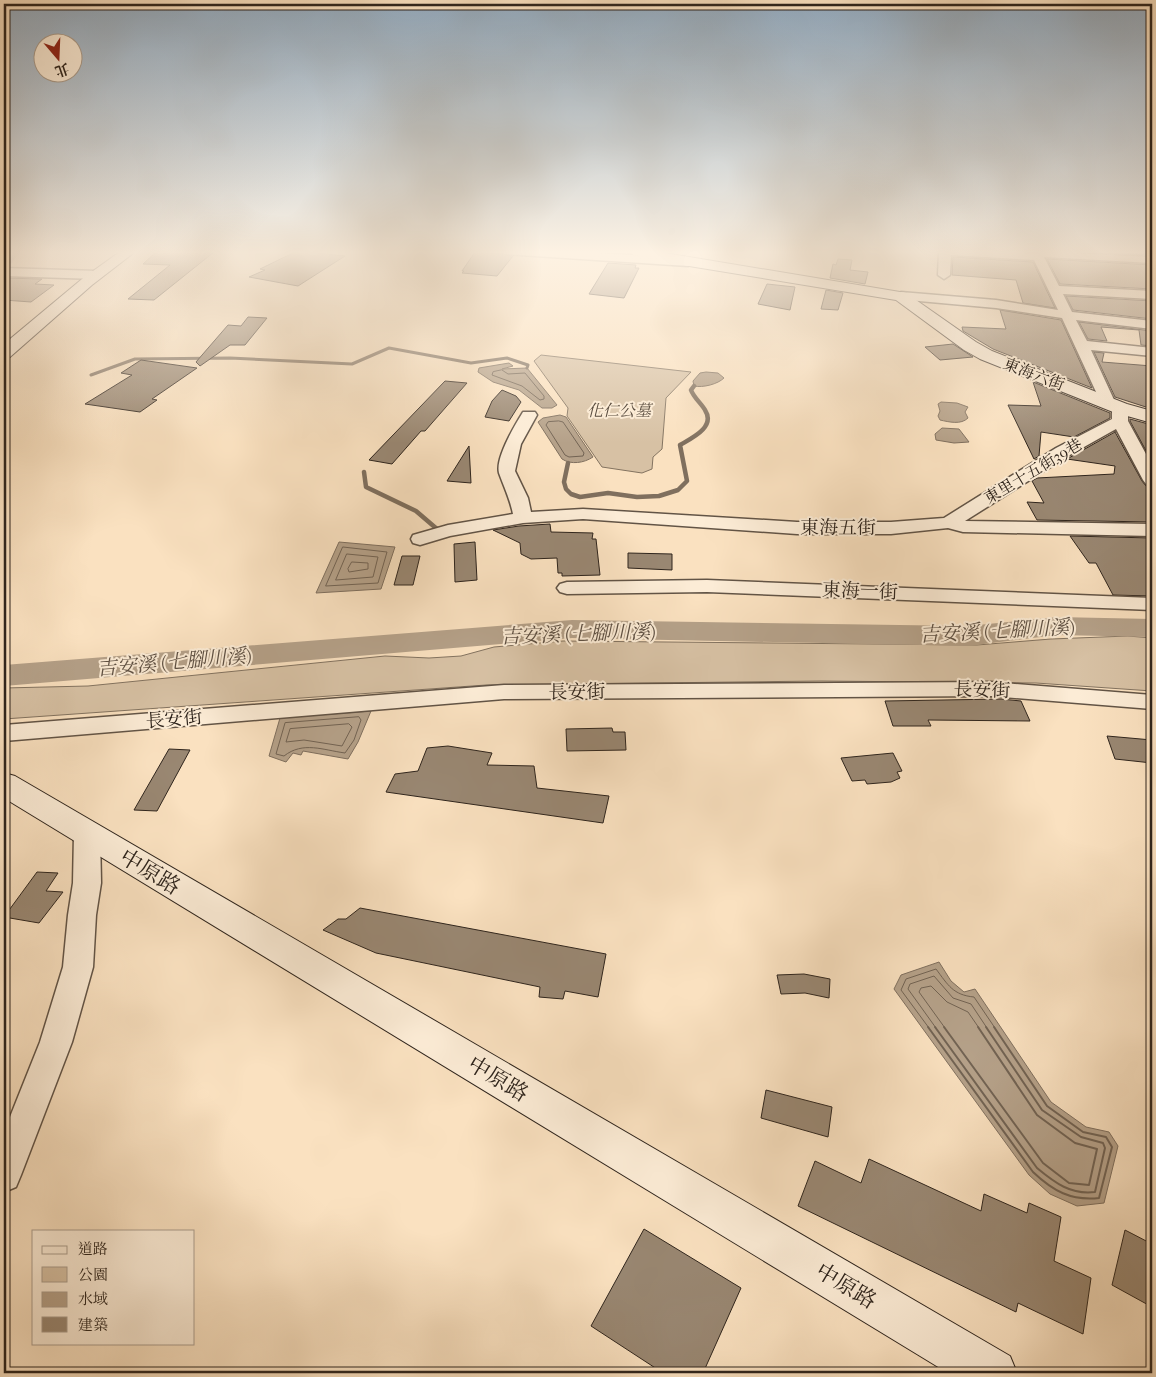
<svg xmlns="http://www.w3.org/2000/svg" width="1156" height="1377" viewBox="0 0 1156 1377" font-family="'IM FELL French Canon','Noto Serif TC',serif">
  <style>
    .green { fill: #d7c1a4; stroke: #837360 }
    .water { fill: #b5a189; stroke: #7f6f5e }
    .lines { fill: none; stroke-linecap: round; stroke-linejoin: round }
    .shore-far1 { stroke: #726353; stroke-width: 1 }
    .shore { stroke: #726353; stroke-width: 2 }
    .stream-far1 { stroke: #7f6f5e; stroke-width: 3 }
    .stream { stroke: #7f6f5e; stroke-width: 4.5 }
    .river { fill: #b5a189; fill-rule: evenodd }
    .building { fill: #998772; stroke: #2f251d }
    .street-casing { stroke: #625446; stroke-width: 3 }
    .secondary-casing { stroke: #2f251d; stroke-width: 2 }
    .street { fill: #fcecd6; fill-rule: evenodd }
    .secondary { fill: #fcecd6; fill-rule: evenodd }
    .labels { text-anchor: middle; dominant-baseline: central; stroke-width: 4; stroke-linejoin: round; paint-order: stroke }
    .far-street-label { font-size: 16px; fill: #2f251d; stroke: #fcecd6 }
    .far-park-label { font-size: 16px; font-style: italic; fill: #594c3f; stroke: #fcecd6 }
    .street-label { font-size: 19px; fill: #2f251d; stroke: #fcecd6 }
    .water-label { font-size: 20px; font-style: italic; fill: #5e5043; stroke: #fcecd6 }
    .near-street-label { font-size: 22px; fill: #2f251d; stroke: #fcecd6 }
  </style>
  <rect width="100%" height="100%" fill="#fae1c0"/>
  <filter id="stains"><feTurbulence type="fractalNoise" baseFrequency=".004" numOctaves="4"/><feColorMatrix values="0 0 0 0 .2 0 0 0 0 .09 0 0 0 0 .02 0 0 0 .5 -.17"/></filter>
  <radialGradient id="worn" r=".72"><stop offset=".6" stop-color="#630" stop-opacity="0"/><stop offset="1" stop-color="#630" stop-opacity=".3"/></radialGradient>
  <path class="green" d="M541 355 691 372 666 398 662 449 653 457 652 469 642 473 602 467 567 416 568 408 534 361Z
    M1128 636 1152 638V691L1036 683 821 681 486 685 4 719V688L88 686 385 656 429 658 461 656 494 647 563 641 977 645 1051 639Z"/>
  <path class="water" d="M509 363 513 366 502 369 527 368 557 405 552 408H542L519 390 493 382 478 372 479 368Z
    M706 372 718 373 724 378C718 384 703 388 694 386L693 381 700 373Z
    M941 402 957 403 968 407 965 412 968 418C961 425 949 422 940 420L938 416 940 411 938 404Z
    M560 415 566 417 593 457C584 463 571 465 562 459L538 422 543 418Z
    M942 428 959 429 969 442 954 443 936 440 935 434Z
    M339 542 395 547 381 589 316 593Z
    M371 711 358 742 348 759 303 751 301 755 293 753 286 762 269 756 280 718Z
    M939 962 951 981 964 992 975 989 1051 1102 1086 1127 1109 1132 1118 1146 1104 1203 1077 1206 1050 1194 1029 1175 894 989 901 975Z"/>
  <g class="lines">
    <path class="shore-far1" d="M502 370 508 374 525 373 544 396V399L540 400 522 386 492 375 493 372Z
      M559 421 563 422 584 453 583 456 569 457 565 455 546 425 548 422Z
      M343 547 387 552 378 583 326 586Z
      M347 554 378 557 373 577 336 580Z
      M352 562 368 563V569L349 572 348 569Z
      M359 717 361 720 354 740 345 753C323 750 303 741 284 756L276 754 285 723Z
      M349 724 352 727 342 746 304 740 286 742 290 729Z
      M929 1028 901 990 906 979 936 969C948 985 953 995 974 997L995 1028
      M936 1028 908 989 910 984 934 976 953 998 971 1004 987 1028
      M945 1028 919 992 921 988 931 986 947 1002 968 1012 979 1028"/>
    <path class="shore" d="M928 1027 1033 1172C1053 1191 1071 1201 1099 1198L1112 1147 1106 1137 1083 1132 1047 1106 994 1027
      M935 1027 1037 1168C1055 1183 1071 1195 1095 1192L1105 1148 1103 1143 1081 1137 1042 1110 986 1027
      M944 1027 1043 1163 1069 1183 1089 1185 1097 1149 1075 1143 1037 1115 978 1027"/>
    <path class="stream-far1" d="M91 375 135 359 230 358 352 364 389 348 471 363 507 358 528 365 527 368"/>
    <path class="stream" d="M568 463 564 482 566 489 571 494 580 497 608 493 637 497 659 496 678 490 687 481 680 445C692 438 716 427 705 410 701 403 694 398 691 390L694 386
      M364 472 366 487 416 511 437 529"/>
    <path class="river" d="M4 251H21L10 265 4 266Z
      M1057 617 1152 619V637L1057 635 968 646 572 638 4 686V665L572 620 968 626Z"/>
  </g>
  <path class="building" d="M157 251H206L214 252 154 300 128 299 170 265 143 264Z
    M297 251 345 256 298 286 249 277 265 270 260 269Z
    M1060 251H1152V255Z
    M475 252 502 254 513 256 497 276 462 273 464 271H462Z
    M953 257 1033 262 1055 308 1023 303 1016 280 952 275Z
    M838 259 852 260 850 270 868 272 865 284 830 278 833 264 836 265Z
    M1047 259 1152 265V289L1060 284Z
    M608 263 636 265 635 268H639L624 298 589 294Z
    M4 278 42 279 35 284 54 285 31 302 4 300Z
    M767 284 795 287 790 310 758 304Z
    M826 290 843 293 838 310 821 309Z
    M1066 296 1152 301V319L1073 310Z
    M1000 310 1061 320 1092 388 993 349 963 331 962 327 1006 329Z
    M248 317 267 318 245 345H230L200 366 196 362 228 325 241 326Z
    M1079 322 1152 331V346L1141 345 1139 330 1101 327 1107 341 1088 339Z
    M953 344 973 357 940 360 925 347Z
    M1094 352 1104 353 1102 362 1152 366V409L1115 397Z
    M141 360 197 368 152 399 157 400 140 412 85 404 132 375 121 373Z
    M445 381 467 383 425 431H421L392 464 369 460Z
    M1033 382 1110 413V418L1074 437 1041 432 1039 456 1034 459 1008 405 1041 406Z
    M502 390 516 396 521 402 509 421 485 417 492 401Z
    M1130 419 1152 425V462L1130 421Z
    M1115 432 1142 481 1146 486 1152 487V522L1037 520 1027 502 1044 503 1032 481 1037 478 1114 474 1115 466 1067 459Z
    M469 446 471 483 447 481Z
    M550 524 551 532 593 533 592 539H596L600 575 562 576V573H558L557 558 531 559 521 554 520 543 493 530 519 526Z
    M1070 536 1152 538V596L1113 595 1096 563H1089Z
    M475 542 477 580 455 582 454 544Z
    M628 553 672 554V570L628 568Z
    M402 556H420L413 585H394Z
    M1001 699 1021 701 1030 721 928 720 931 726H893L885 701Z
    M612 728 613 732H625L626 750 567 751 566 729Z
    M1107 736 1152 740V763L1115 759Z
    M448 746 492 753 487 765 534 766 537 788 609 796 603 823 386 792 395 774 418 771 427 748Z
    M169 749 190 750 157 811 134 810Z
    M893 753 902 771 897 772 900 778 891 782 867 784 865 780 852 781 841 758Z
    M37 872 58 873 46 891 63 892 39 923 4 917Z
    M360 908 606 954 598 997 565 991 563 999 539 997 540 987 376 953 323 930 338 919H346Z
    M804 974 830 979 829 998 805 993 781 994 777 975Z
    M766 1090 832 1107 828 1137 761 1118Z
    M869 1159 981 1211 984 1194 1027 1213 1029 1203 1061 1217 1054 1261 1091 1278 1083 1334 1018 1303 1016 1312 798 1206 815 1161 861 1183Z
    M644 1229 741 1288 703 1373H663L591 1326Z
    M1125 1230 1152 1244V1307L1112 1285Z"/>
  <g class="lines">
    <g class="street-casing">
      <path id="street" d="M500 251H557L688 258 694 262 688 266 506 254Z
        M939 251 1030 253V251L1152 257V263L1044 257 1059 286 1152 291V299L1063 294 1072 312 1152 321V329L1076 320 1087 341 1152 348V356L1091 350 1115 402 1112 405H1102L1062 318 996 308 897 299 895 296 901 292 996 300 1058 310 1034 260 951 255 950 275 944 279 938 275Z
        M4 268 97 271 103 275 97 279 4 276Z
        M1120 403 1125 405 1128 408V421L1152 465V485L1146 484 1143 480 1116 429 1068 456 965 521 1152 524V536L963 532 948 528 891 534H797L583 519 523 523 450 536 420 545 413 543 411 539 413 535 448 525 513 514C510 499 504 487 499 473 495 458 515 425 523 412H535L537 415 521 444 515 471 528 498 531 512 583 509 797 522H891L944 518 1056 448 1112 419V408L1115 405Z
        M707 580 1152 598V610L707 592 567 594 560 592 557 588 560 584 567 582Z
        M991 682 1152 695V709L991 696 504 699 4 741V725L504 685Z
        M87 824 96 827 100 834 101 883 96 915 93 967 72 1042 21 1175 16 1187 4 1192V1132L40 1042 63 967 68 915 73 883 74 834 78 827Z"/>
    </g>
    <g class="secondary-casing">
      <path id="secondary" d="M121 251H136L92 285 10 357 4 358V344L82 279Z
        M627 251H653L906 293 976 342 992 351 1127 404 1152 411V423L1113 412 980 359 964 350 896 300 689 266 634 255Z
        M4 773 15 776 1010 1356 1017 1373H948L4 798Z"/>
    </g>
    <use href="#street" class="street"/>
    <use href="#secondary" class="secondary"/>
  </g>
  <linearGradient id="sky" x2="0" y2="1"><stop stop-color="#93acc2"/><stop offset="0.57" stop-color="#fdf2e3"/><stop offset="1" stop-color="#fdf2e3" stop-opacity="0"/></linearGradient>
  <rect width="1156" height="443" fill="url(#sky)"/>
  <g class="labels">
    <g class="far-street-label">
      <text transform="translate(1034 374) rotate(21)">東海六街</text>
      <text transform="translate(1033 471) rotate(-31)">東里十五街39巷</text>
    </g>
    <g class="far-park-label">
      <text x="619" y="410">化仁公墓</text>
    </g>
    <g class="street-label">
      <text x="838" y="528">東海五街</text>
      <text transform="translate(860 591) rotate(2)">東海一街</text>
      <text transform="translate(982 690) rotate(2)">長安街</text>
      <text transform="translate(577 692) rotate(-1)">長安街</text>
      <text transform="translate(174 719) rotate(-5)">長安街</text>
    </g>
    <g class="water-label">
      <text transform="translate(997 631) rotate(-3)">吉安溪 (七腳川溪)</text>
      <text transform="translate(578 634) rotate(-2)">吉安溪 (七腳川溪)</text>
      <text transform="translate(174 662) rotate(-5)">吉安溪 (七腳川溪)</text>
    </g>
    <g class="near-street-label">
      <text transform="translate(150 872) rotate(31)">中原路</text>
      <text transform="translate(498 1079) rotate(31)">中原路</text>
      <text transform="translate(846 1286) rotate(31)">中原路</text>
    </g>
  </g>
  <rect width="1156" height="1377" fill="none" stroke="#fae1c0" stroke-width="20"/>
  <rect x="5" y="5" width="1146" height="1367" fill="none" stroke="#2f251d" stroke-width="2.5"/>
  <rect x="10" y="10" width="1136" height="1357" fill="none" stroke="#2f251d"/>
  <rect x="32" y="1230" width="162" height="115" fill="#fcecd6" stroke="#aa9c8c"/>
  <rect x="42" y="1246" width="25" height="8" fill="#fcecd6" stroke="#aa9c8c"/>
  <text x="78" y="1254" font-size="15" fill="#2f251d">道路</text>
  <rect x="42" y="1267" width="25" height="15" fill="#d7c1a4" stroke="#aa9c8c"/>
  <text x="78" y="1280" font-size="15" fill="#2f251d">公園</text>
  <rect x="42" y="1292" width="25" height="15" fill="#b5a189" stroke="#aa9c8c"/>
  <text x="78" y="1304" font-size="15" fill="#2f251d">水域</text>
  <rect x="42" y="1317" width="25" height="15" fill="#998772" stroke="#aa9c8c"/>
  <text x="78" y="1330" font-size="15" fill="#2f251d">建築</text>
  <g transform="translate(58 58) rotate(161)"><circle r="24" fill="#fcecd6" stroke="#aa9c8c"/>
  <path d="M0-4L9 19L0 12L-9 19Z" fill="#8f2418"/>
  <text y="-8" font-size="14" font-weight="bold" text-anchor="middle" fill="#2f251d">北</text>
  </g>
  <rect width="100%" height="100%" filter="url(#stains)"/>
  <rect width="100%" height="100%" fill="url(#worn)"/>
</svg>
